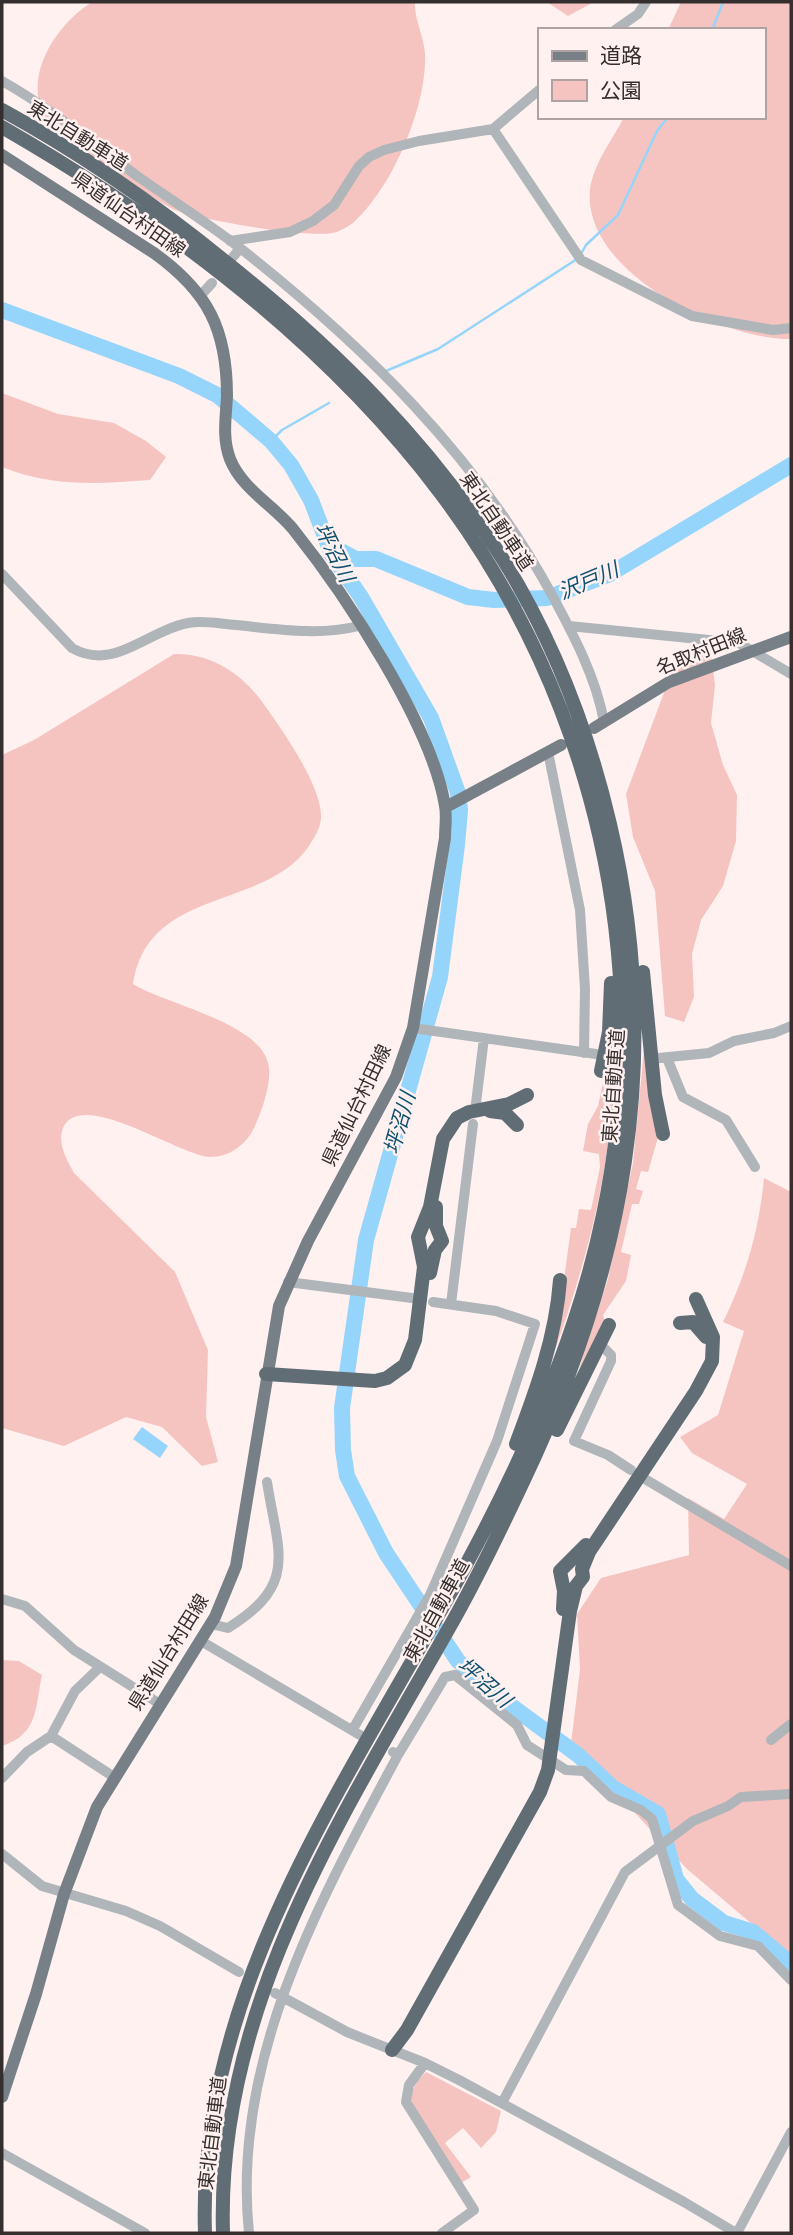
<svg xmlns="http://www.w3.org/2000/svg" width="793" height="2235" viewBox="0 0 793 2235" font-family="'Noto Sans','Noto Sans JP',sans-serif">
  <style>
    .green { fill: #f5c4c0 }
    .water { fill: #96d5fb }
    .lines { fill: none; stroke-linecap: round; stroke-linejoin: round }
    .stream { stroke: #96d5fb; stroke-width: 2.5 }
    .river { stroke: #96d5fb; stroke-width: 16 }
    .minor { stroke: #afb5b9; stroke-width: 10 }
    .major { stroke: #768086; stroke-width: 12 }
    .highway { stroke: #616d74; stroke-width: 14 }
    .labels { text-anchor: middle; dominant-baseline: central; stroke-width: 5; stroke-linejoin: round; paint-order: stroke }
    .street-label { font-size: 19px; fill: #352e2e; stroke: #fef1f0 }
    .water-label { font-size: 21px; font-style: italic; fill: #105170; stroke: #fef1f0 }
  </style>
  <rect width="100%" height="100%" fill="#fef1f0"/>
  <path class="green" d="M92 2H415C414 19 424 36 425 54 427 106 393 186 355 221 350 226 339 232 332 233 304 238 202 220 175 210 160 204 51 129 45 118 22 75 57 24 92 2Z
    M547 2H594L568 16Z
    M681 2H791V339C722 340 582 272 590 190 593 164 613 139 624 117H763V30H668Z
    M2 393 58 414 114 423 146 441 166 457 150 480C97 484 52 487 2 467Z
    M700 640 711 654 715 685 711 723 723 765 737 795 736 841 723 886 701 920 692 954 694 997 684 1022 665 1016 655 891 633 837 626 794 674 666Z
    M174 654C210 653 239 672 260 699 279 725 322 785 321 817 321 827 314 838 309 846 265 911 148 886 133 984 166 1004 259 1023 268 1063 273 1081 262 1110 255 1126 247 1144 230 1157 210 1157 180 1156 80 1087 63 1128 57 1144 67 1160 74 1173L175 1272 208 1350 206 1417 218 1462 202 1466 162 1427 126 1417 64 1446 2 1428V755L34 740Z
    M612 1041C615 1060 613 1081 612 1100 607 1187 583 1271 554 1353L571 1228H576L579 1209 591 1210 600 1167 599 1154 583 1151 588 1124 598 1106Z
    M644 1050 659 1134 648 1172 641 1171 636 1189 643 1191 639 1204H632L621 1252 631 1255 626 1281 603 1315 605 1322 579 1369 608 1279 633 1163Z
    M764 1178 791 1192V1957L687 1869 571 1744 580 1669 577 1614 601 1578 689 1555 688 1498 724 1519 747 1484 692 1453 680 1437 718 1415 744 1331 723 1322C746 1275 759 1231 764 1178Z
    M2 1660 19 1661 42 1675C35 1707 39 1734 2 1746Z
    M426 2072 501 2111 496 2132 481 2148 463 2128 445 2143 471 2177 461 2183 412 2106C409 2092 416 2082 426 2072Z"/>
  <path class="water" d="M142 1427 168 1446 160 1458 133 1439Z"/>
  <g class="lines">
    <path class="stream" d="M712 30 723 2
      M581 254 586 245 618 215 657 131 668 117
      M386 371 438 349 577 259
      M271 441 282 430 329 403"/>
    <path class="river" d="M2 310 179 376 217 395 271 441 291 465 311 500 332 555 361 597 431 718 458 793 460 810 457 845 440 977 366 1240 342 1408 343 1450 347 1476 386 1553 458 1661 487 1688 578 1755 613 1788 658 1814 676 1879 692 1899 724 1923 753 1932 791 1964
      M328 544 356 559H376L468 597 494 600 547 598 610 574 791 465"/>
    <path class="minor" d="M615 30 638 14 646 2
      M2 81C50 108 95 145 140 178 173 201 208 223 240 248 363 345 477 456 552 595 573 634 596 677 604 722
      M493 129 581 260 692 316 773 330 791 328
      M230 241 290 232 313 221 334 205 359 166 369 157 384 150 419 141 493 129 539 90
      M233 257 240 248
      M201 295 212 283
      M2 574 72 648C114 672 146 631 188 623 203 620 220 624 236 625 277 629 318 636 359 626
      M569 626 739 643 791 674
      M548 752 580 910 585 989 584 1053
      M413 1028 596 1054
      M659 1058 709 1053 734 1041 774 1033 791 1026
      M667 1058 683 1097 726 1120 755 1167
      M476 1103 484 1038
      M288 1282 412 1298
      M451 1304 473 1124
      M604 1348 611 1355V1361L574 1441 608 1455 631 1470
      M645 1479 791 1566
      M2 1599 25 1606 74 1650 160 1704
      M211 1624 228 1628C299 1584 278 1553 267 1482
      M201 1641 360 1735
      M353 1729 430 1595 497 1441 535 1324 496 1311 433 1302
      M51 1736 114 1777
      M771 1740 791 1724
      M393 1752 398 1755 445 1677 455 1675 517 1725 527 1745 566 1770 584 1771 611 1797 641 1810 652 1819 678 1905 720 1936 758 1946 791 1980
      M2 1778 27 1752 51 1736 75 1691 100 1667
      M2 1854 42 1886 126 1911 160 1926 239 1972
      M275 1993 347 2032 425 2063 459 2080 684 2202 736 2233
      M425 2063 409 2085 406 2102 474 2210 442 2233
      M502 2103 625 1872 693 1821 728 1806 741 1797 791 1794
      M2 2153 145 2233
      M249 2233C231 2060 319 1902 398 1755
      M737 2233 791 2132"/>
    <path class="major" d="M2 155 154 253C208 292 227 329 227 396 226 417 222 438 230 459 242 489 273 505 293 529 345 594 432 725 445 806 447 816 445 827 445 838L413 1028 396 1077 308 1241 279 1306 236 1566 215 1617 97 1807 64 1894 36 1994 2 2097
      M594 728 669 682 791 637
      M446 807 561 745"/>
    <path class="highway" d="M2 110C81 153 157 206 227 263 334 348 431 444 504 561 554 642 588 730 610 824 665 1057 624 1271 522 1484 499 1533 476 1581 449 1628 342 1817 216 2007 223 2233
      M2 127C165 221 328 343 442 495 595 699 656 965 603 1215 579 1331 531 1442 476 1546 363 1762 196 1978 205 2233
      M643 972 655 1095 663 1134
      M601 1071 609 1032 611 983
      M490 1111 505 1113 517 1125
      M430 1273 435 1250 442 1241 436 1226V1207
      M680 1323 693 1322 706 1337
      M266 1374 375 1381 387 1378 405 1365 415 1340 424 1267 418 1237 430 1207 443 1139 457 1118 469 1112 509 1104 527 1095
      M557 1430 609 1325
      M516 1444C536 1391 556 1337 560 1280
      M563 1609 564 1591 560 1571 586 1545
      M392 2050 407 2030 540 1792 548 1770 570 1611 576 1586 583 1577 582 1569 589 1552 696 1391 712 1361 713 1337 696 1299"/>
  </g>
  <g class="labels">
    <g class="street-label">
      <text transform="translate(78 135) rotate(32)">東北自動車道</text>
      <text transform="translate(129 214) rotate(35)">県道仙台村田線</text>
      <text transform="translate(497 521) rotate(56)">東北自動車道</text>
      <text transform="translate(701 651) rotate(-22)">名取村田線</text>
      <text transform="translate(613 1086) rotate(-86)">東北自動車道</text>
      <text transform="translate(356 1105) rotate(-64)">県道仙台村田線</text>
      <text transform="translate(436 1610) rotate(-61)">東北自動車道</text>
      <text transform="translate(168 1652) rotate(-58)">県道仙台村田線</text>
      <text transform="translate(212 2133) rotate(-83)">東北自動車道</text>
    </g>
    <g class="water-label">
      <text transform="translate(335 552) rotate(64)">坪沼川</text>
      <text transform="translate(588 580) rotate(-23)">沢戸川</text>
      <text transform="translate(399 1123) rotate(-74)">坪沼川</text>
      <text transform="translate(485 1682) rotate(41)">坪沼川</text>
    </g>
  </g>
  <rect width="793" height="2235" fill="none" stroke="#352e2e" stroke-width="7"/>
  <rect x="538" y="28" width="228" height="91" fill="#fef1f0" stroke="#aea3a2" stroke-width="2"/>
  <rect x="552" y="51" width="35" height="10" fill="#768086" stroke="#aea3a2" stroke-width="2"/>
  <text x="600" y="63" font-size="21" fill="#352e2e">道路</text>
  <rect x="552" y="80" width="35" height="21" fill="#f5c4c0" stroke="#aea3a2" stroke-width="2"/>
  <text x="600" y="98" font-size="21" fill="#352e2e">公園</text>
</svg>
